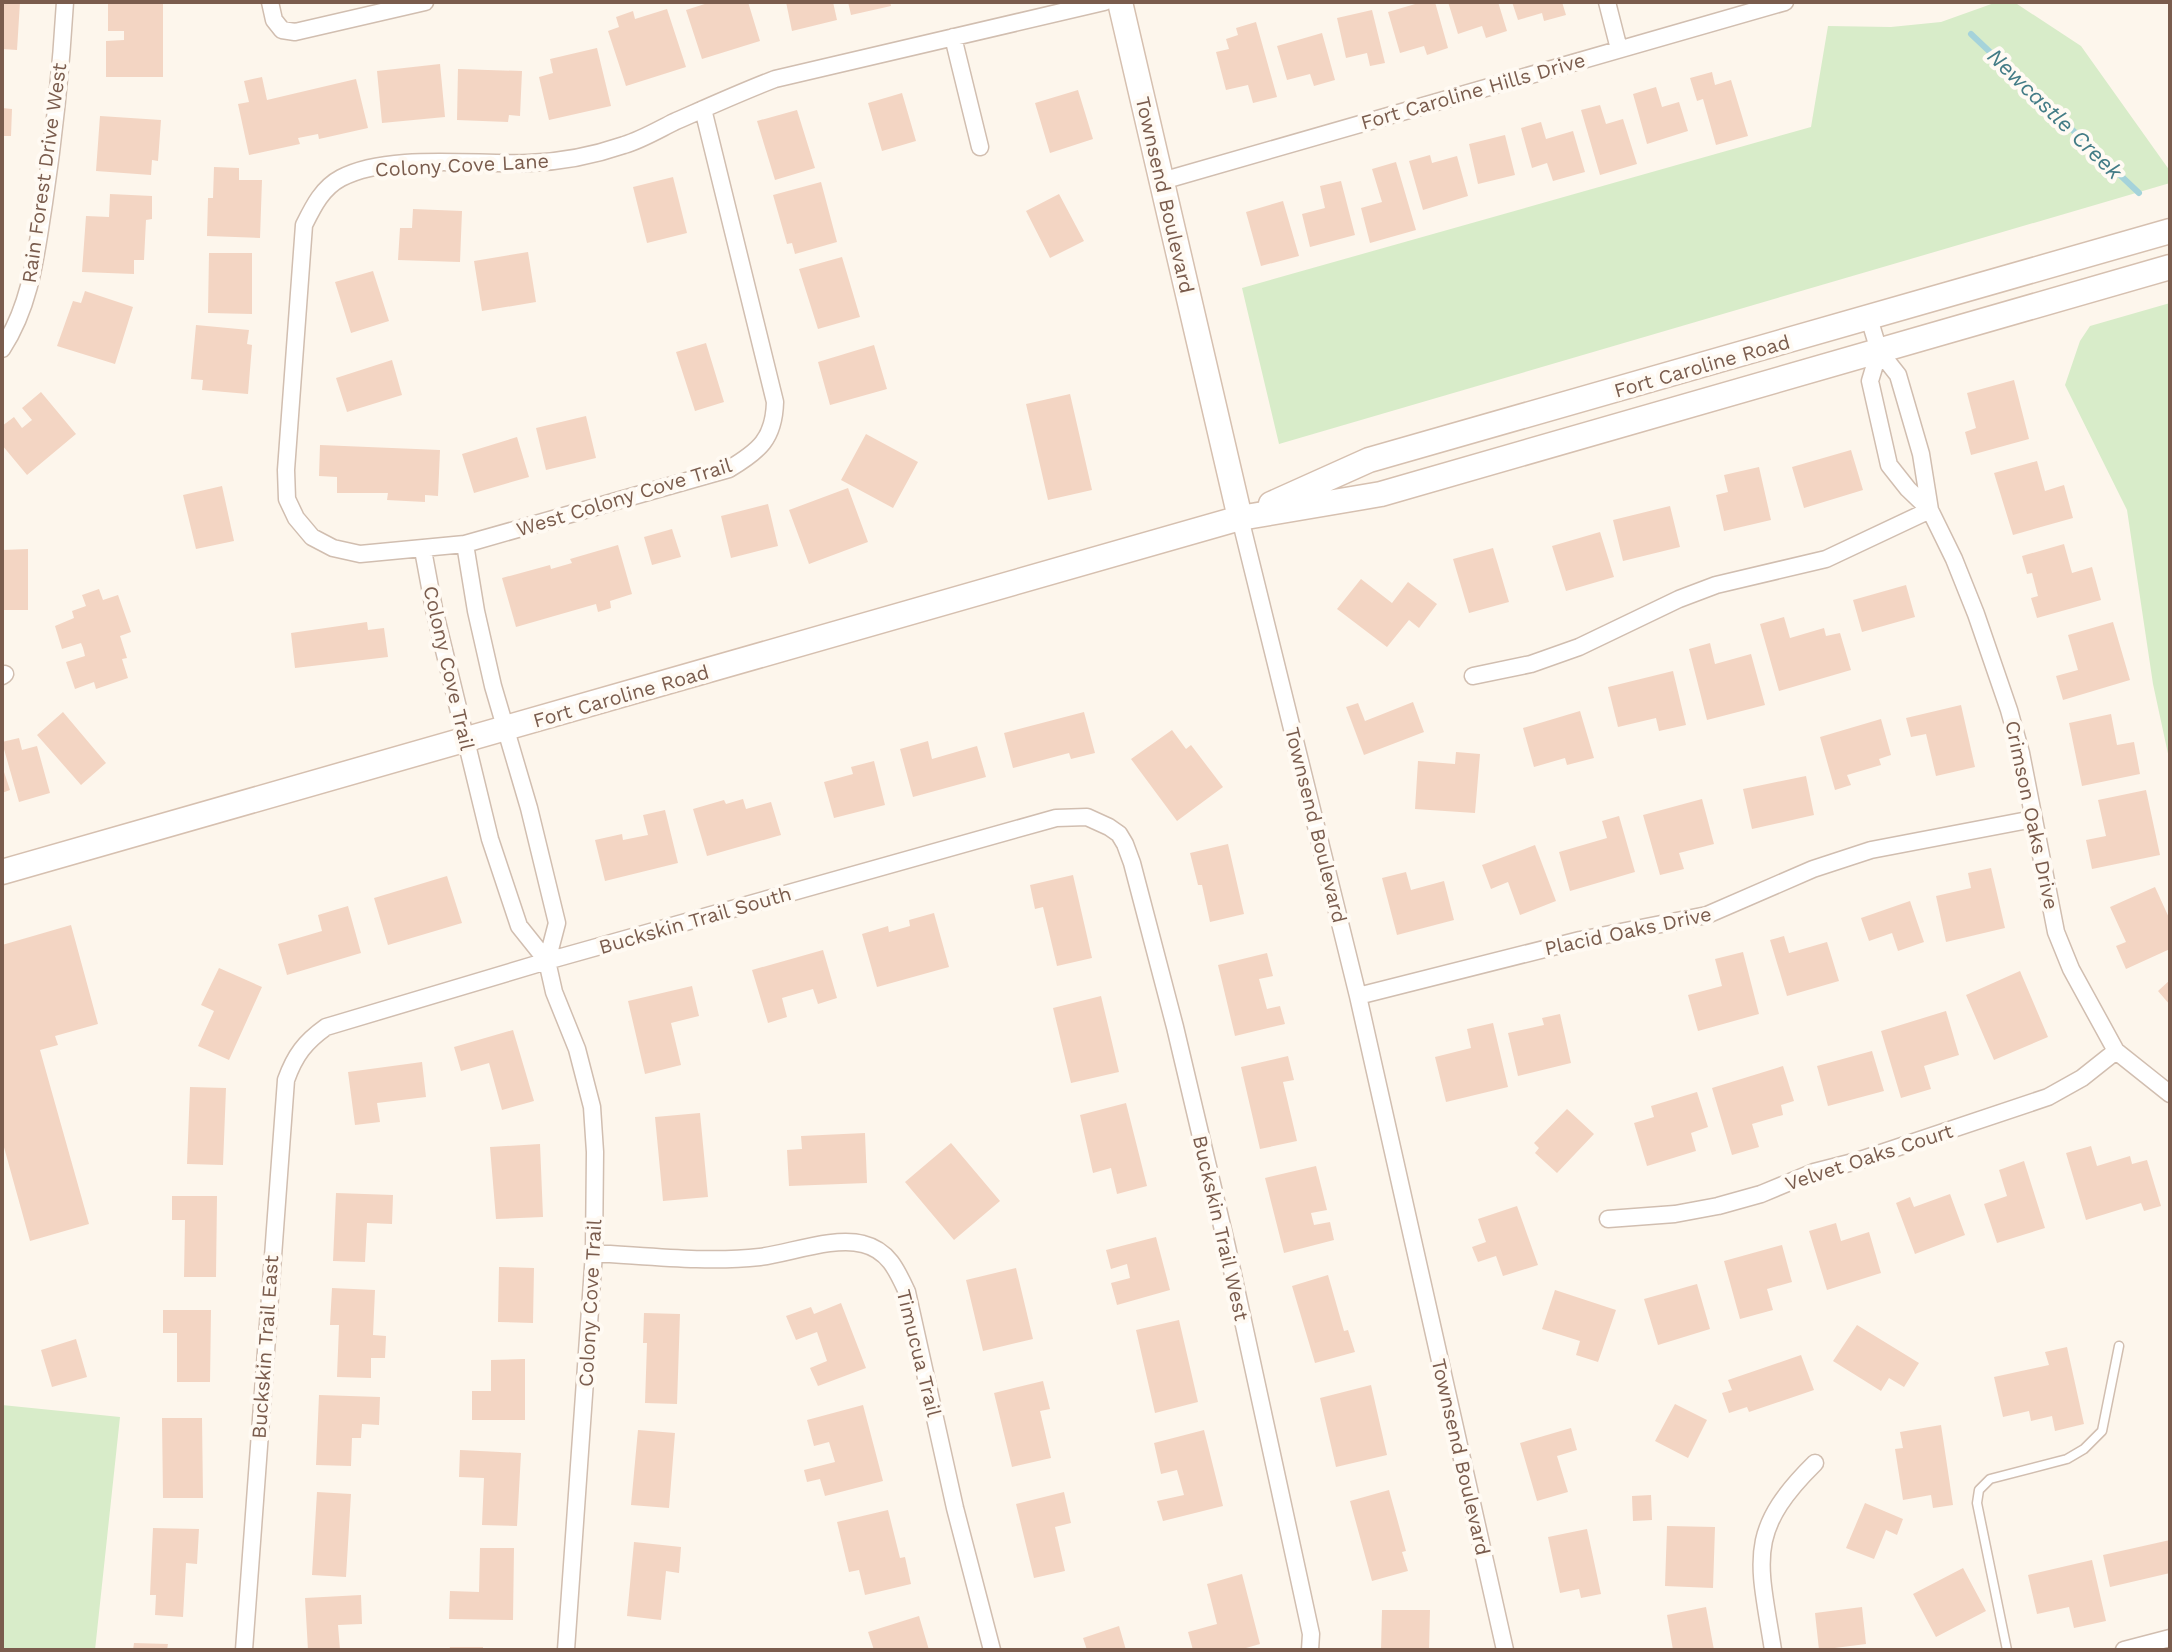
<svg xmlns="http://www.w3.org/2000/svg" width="2172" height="1652" viewBox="0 0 2172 1652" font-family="'Work Sans',sans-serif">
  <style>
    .green { fill: #d8ecc9 }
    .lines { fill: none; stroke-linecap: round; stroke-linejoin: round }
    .stream { stroke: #a5d3da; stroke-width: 6 }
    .building { fill: #f3d5c3 }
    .lane-casing { stroke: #d1beb0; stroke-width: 11 }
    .street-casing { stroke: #d1beb0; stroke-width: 19 }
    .secondary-casing { stroke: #d6c0b0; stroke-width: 27 }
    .lane { stroke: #fff; stroke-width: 8 }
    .street { stroke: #fff; stroke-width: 16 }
    .secondary { stroke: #fff; stroke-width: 24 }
    .labels { text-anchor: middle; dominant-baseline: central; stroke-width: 8; stroke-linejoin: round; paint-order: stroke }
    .street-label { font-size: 20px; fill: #7a5c4d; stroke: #fffaf3 }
    .water-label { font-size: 22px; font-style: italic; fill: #437c86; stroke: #fffaf3 }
  </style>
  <rect width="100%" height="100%" fill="#fdf6ec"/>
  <path class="green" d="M1997 2H2014L2081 46 2170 171V183L1279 444 1242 288 1811 127 1828 26 1891 27 1941 22Z
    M2170 303V763L2153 684 2127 510 2065 385 2080 341 2090 326Z
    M2 1405 120 1417 95 1650H2Z"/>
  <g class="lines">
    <path class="stream" d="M1971 34 2139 193"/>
  </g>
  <path class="building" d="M2 2H20L17 50 2 49Z
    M108 2H163V77H106V41L124 40V31H108Z
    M711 2H748L760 41 702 59 686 10Z
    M786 2H833L837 20 792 31Z
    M848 2H890L891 6 851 15Z
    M1422 2H1435L1448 48 1427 55 1424 46 1400 53 1388 12Z
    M1448 2H1498L1507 31 1486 38 1482 26 1458 34Z
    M1512 2H1562L1566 15 1544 21 1542 13 1518 20Z
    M667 9 686 67 626 86 608 31 619 27 616 17 633 11 635 19Z
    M1372 10 1385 63 1370 66 1367 53 1346 58 1337 18Z
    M1256 22 1277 97 1253 103 1248 85 1226 90 1216 52 1229 49 1226 39 1238 35 1236 28Z
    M1322 33 1335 80 1314 86 1310 74 1287 80 1277 46Z
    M597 48 611 106 549 120 539 77 553 73 550 59Z
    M440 64 445 117 382 123 377 71Z
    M458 69 522 71 520 116 509 115 508 122 457 120Z
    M1712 72 1715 85 1731 80 1748 136 1716 145 1703 99 1697 101 1690 78Z
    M262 77 267 100 356 79 368 128 319 139 318 134 298 138 300 144 249 155 238 104 249 102 244 81Z
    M1656 87 1662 107 1679 102 1688 131 1647 144 1633 94Z
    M1078 90 1093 139 1050 153 1035 103Z
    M902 93 916 141 882 151 868 103Z
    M1600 105 1606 124 1623 119 1637 164 1600 175 1581 110Z
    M2 108 12 109 11 136H2Z
    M797 110 815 168 775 180 757 121Z
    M100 116 161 120 158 161 152 160 151 175 96 171Z
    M1541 122 1546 139 1573 131 1585 172 1553 181 1547 163 1532 168 1521 128Z
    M1505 135 1515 175 1478 184 1469 144Z
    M1430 155 1432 163 1457 156 1468 196 1423 210 1409 161Z
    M1396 162 1416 230 1370 243 1361 208 1382 202 1372 169Z
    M214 167 239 168V180H262L260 238 207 236 208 198H213Z
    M673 177 687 233 647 243 633 187Z
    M1341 181 1355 235 1310 247 1302 214 1325 208 1320 186Z
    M821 182 837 242 795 254 792 243 787 244 773 195Z
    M110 194 152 196V219L146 220 144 260H134V274L82 272 86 216 109 217Z
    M1059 194 1084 241 1050 258 1026 211Z
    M1283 201 1299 256 1261 266 1246 212Z
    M413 209 462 211 460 262 398 260 400 228H412Z
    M528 252 536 302 482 311 474 261Z
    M209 253H252V314L208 313Z
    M842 257 860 317 818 329 799 269Z
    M373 271 389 321 351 333 335 282Z
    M85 291 133 307 115 364 57 346 73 301 81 303Z
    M196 325 249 330 247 344 252 345 248 394 202 390 203 380 191 379Z
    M706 343 724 402 695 411 676 352Z
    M874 345 887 389 830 405 818 362Z
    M392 360 402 395 347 412 336 378Z
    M2014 380 2029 439 1971 455 1965 432 1976 428 1967 393Z
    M41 392 76 434 27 475 2 445V426L14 417 22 428 32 420 22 408Z
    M1070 394 1092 490 1048 500 1026 404Z
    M586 416 596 458 546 470 536 428Z
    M866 434 918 462 893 508 841 480Z
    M517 437 529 477 474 493 462 454Z
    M320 445 440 450 438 496 425 495V502L387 500 388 493H337V477L319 476Z
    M1851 450 1863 490 1804 508 1792 467Z
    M2037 461 2045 491 2064 485 2073 518 2013 535 1994 473Z
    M1759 467 1771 520 1724 531 1716 495 1728 492 1724 475Z
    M222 486 234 541 196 549 183 495Z
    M848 488 868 542 809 564 789 510Z
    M768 504 778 546 731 558 721 516Z
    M1670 506 1680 547 1623 561 1613 520Z
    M672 529 681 557 652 565 644 537Z
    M1600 532 1614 577 1566 591 1552 546Z
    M2064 544 2072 573 2092 567 2101 600 2037 618 2031 598 2038 596 2032 573 2027 574 2022 556Z
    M618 545 632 594 610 601 611 608 598 612 596 604 516 627 502 578 550 565 551 569 572 563 570 559Z
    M1493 548 1509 602 1469 613 1453 559Z
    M28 549V610H2V550Z
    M1361 579 1392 603 1408 582 1437 604 1419 628 1409 620 1387 647 1337 609Z
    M1906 585 1915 617 1862 632 1853 600Z
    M99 589 103 600 118 595 131 632 120 636 127 658 122 659 128 678 96 689 94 682 75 689 66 662 85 656 83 648 81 643 62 649 55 626 74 618 72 611 86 606 82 595Z
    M1784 617 1790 638 1824 628 1826 636 1840 633 1851 670 1779 691 1760 624Z
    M367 622 368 630 384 628 388 657 295 668 291 633Z
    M2113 622 2130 680 2063 700 2056 676 2078 670 2068 635Z
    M1710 643 1715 664 1751 654 1765 705 1707 720 1689 649Z
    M1673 671 1686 725 1659 731 1656 718 1618 727 1608 687Z
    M1413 702 1424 732 1364 755 1346 707 1358 703 1365 721Z
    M1961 705 1975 767 1936 776 1926 734 1911 737 1906 718Z
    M1580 711 1594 758 1567 765 1565 758 1534 767 1523 728Z
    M63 712 106 763 81 785 37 735Z
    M1084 712 1095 753 1071 759 1069 753 1013 768 1004 733Z
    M2111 714 2117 745 2134 742 2140 774 2082 786 2069 723Z
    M1881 719 1891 755 1879 759 1881 765 1847 775 1851 785 1835 790 1820 737Z
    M1172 730 1186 749 1191 745 1223 787 1177 821 1131 759Z
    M19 738 22 750 37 746 50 793 19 802 2 742Z
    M928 741 932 759 977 746 986 777 913 797 900 749Z
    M1456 752 1480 754 1475 813 1415 809 1418 761 1455 764Z
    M874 761 885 805 834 818 824 782 853 774 851 767Z
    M2 766 10 790 2 793Z
    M1806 776 1814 815 1752 829 1743 789Z
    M2146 790 2160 855 2092 869 2086 840 2106 836 2098 800Z
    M743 799 746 809 771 802 781 835 707 856 693 809 724 800 726 804Z
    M1702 799 1714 844 1679 853 1684 869 1660 875 1643 815Z
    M665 810 678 863 605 881 595 840 622 834 623 840 648 835 643 815Z
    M1619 816 1635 872 1570 891 1559 852 1607 838 1602 821Z
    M1228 844 1244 914 1210 922 1202 885H1198L1190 853Z
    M1535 845 1556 901 1520 915 1508 882 1491 889 1482 865Z
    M1991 868 2005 928 1946 942 1936 896 1971 888 1968 873Z
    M1406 872 1411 890 1444 881 1454 920 1397 935 1382 878Z
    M1073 875 1092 958 1057 966 1043 907 1035 909 1030 885Z
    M447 876 462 923 388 945 374 898Z
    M2155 887 2170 920V949L2126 969 2116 946 2126 942 2110 907Z
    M1910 901 1924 942 1898 951 1892 933 1869 941 1861 918Z
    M348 906 361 953 287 975 278 944 322 931 318 915Z
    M934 913 949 967 877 987 862 934 888 926 889 932 910 926 909 920Z
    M71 925 98 1024 55 1036 58 1045 40 1050 89 1224 30 1241 2 1140V945Z
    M1784 936 1789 953 1827 942 1839 981 1787 996 1770 940Z
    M823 950 837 998 818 1004 813 989 782 998 787 1017 768 1023 752 970Z
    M1743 952 1759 1014 1698 1031 1688 995 1722 986 1715 959Z
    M1267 953 1273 976 1259 979 1267 1009 1280 1006 1285 1024 1235 1036 1218 965Z
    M219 968 262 987 229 1060 198 1046 214 1011 201 1005Z
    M2020 971 2048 1037 1994 1060 1966 995Z
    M2170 980V1005L2158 991Z
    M692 986 699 1016 671 1023 681 1065 645 1074 628 1001Z
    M1101 996 1119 1072 1071 1083 1053 1008Z
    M1946 1011 1959 1055 1924 1066 1931 1089 1901 1098 1881 1031Z
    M1560 1014 1571 1063 1518 1076 1508 1033 1544 1025 1542 1018Z
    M1493 1023 1508 1087 1446 1102 1435 1057 1471 1048 1467 1029Z
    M513 1030 534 1101 502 1110 489 1063 461 1071 454 1047Z
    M1872 1051 1884 1091 1828 1106 1817 1066Z
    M1288 1056 1294 1080 1283 1082 1297 1141 1260 1149 1241 1067Z
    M422 1062 426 1097 377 1103 380 1122 355 1125 348 1072Z
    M1783 1066 1794 1101 1781 1105 1783 1115 1752 1124 1759 1147 1732 1155 1712 1088Z
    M190 1087 226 1088 223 1165 187 1164Z
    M1697 1092 1708 1127 1691 1133 1696 1151 1647 1166 1634 1123 1654 1117 1651 1106Z
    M1126 1103 1147 1186 1117 1194 1111 1168 1093 1173 1080 1115Z
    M1567 1109 1594 1134 1557 1173 1535 1153 1539 1148 1534 1143Z
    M700 1113 708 1197 663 1201 655 1117Z
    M865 1133 867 1183 789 1186 787 1150 802 1149 801 1136Z
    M951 1143 1000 1201 954 1240 905 1182Z
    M540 1144 543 1217 496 1219 490 1147Z
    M2091 1146 2097 1166 2130 1156 2132 1164 2147 1160 2161 1206 2144 1211 2141 1203 2086 1220 2066 1153Z
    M2024 1161 2045 1228 1997 1243 1984 1204 2007 1196 1999 1170Z
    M1316 1166 1327 1210 1311 1213 1314 1225 1330 1222 1334 1240 1284 1253 1265 1178Z
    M336 1193 393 1195 392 1224 367 1223 365 1262 333 1261Z
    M1950 1194 1965 1235 1915 1254 1896 1203 1910 1197 1914 1207Z
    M172 1196H217L216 1277H184L185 1220H172Z
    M1517 1206 1538 1265 1503 1276 1496 1256 1478 1262 1472 1247 1486 1242 1478 1219Z
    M1836 1223 1841 1241 1869 1232 1881 1273 1827 1290 1809 1231Z
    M1156 1237 1170 1290 1117 1305 1111 1283 1130 1278 1127 1264 1111 1269 1106 1250Z
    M1782 1245 1792 1282 1767 1289 1773 1310 1740 1319 1724 1261Z
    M499 1267 534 1268 533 1323 498 1322Z
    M1016 1268 1033 1339 983 1351 966 1280Z
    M1328 1275 1344 1331 1348 1330 1355 1352 1315 1363 1292 1286Z
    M1697 1284 1710 1329 1658 1345 1644 1299Z
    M332 1288 375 1290 373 1335 386 1336 385 1358H371V1378L337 1377 339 1325H330Z
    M1555 1290 1616 1310 1598 1362 1576 1355 1580 1341 1542 1329Z
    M841 1303 866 1368 818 1386 810 1368 827 1361 817 1332 796 1340 786 1316 811 1307 814 1314Z
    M163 1310H211L210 1382H177V1333H163Z
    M644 1313 680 1314 677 1404 645 1403 647 1343H643Z
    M1179 1320 1198 1402 1155 1413 1136 1330Z
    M1857 1325 1919 1363 1904 1387 1889 1378 1881 1391 1833 1361Z
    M76 1339 87 1377 52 1387 41 1350Z
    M2067 1347 2084 1424 2055 1431 2052 1416 2031 1421 2029 1411 2003 1417 1994 1377 2049 1365 2045 1352Z
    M1801 1355 1814 1390 1749 1412 1747 1407 1729 1413 1722 1393 1732 1390 1728 1380Z
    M525 1359V1420H472V1391H491V1360Z
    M1043 1381 1050 1409 1040 1411 1051 1458 1012 1467 994 1393Z
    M1371 1385 1387 1455 1336 1467 1320 1398Z
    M319 1395 380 1397 379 1425 362 1424 361 1438H352L351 1466 316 1465Z
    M1675 1404 1707 1420 1688 1458 1655 1441Z
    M863 1405 883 1481 825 1496 820 1479 807 1482 804 1470 835 1462 829 1442 814 1446 807 1420Z
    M162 1418H202L203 1498H163Z
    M1941 1425 1953 1505 1933 1508 1931 1495 1903 1500 1895 1449 1903 1448 1900 1432Z
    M1571 1428 1577 1450 1557 1456 1568 1492 1537 1501 1520 1443Z
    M638 1430 675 1433 669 1508 631 1505Z
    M1204 1430 1223 1506 1163 1521 1157 1501 1184 1495 1177 1470 1161 1474 1154 1443Z
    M460 1450 521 1453 517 1526 482 1525 484 1478 459 1477Z
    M1389 1490 1406 1551 1402 1552 1408 1571 1372 1581 1350 1501Z
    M317 1492 351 1494 346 1577 312 1575Z
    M1064 1492 1071 1523 1055 1527 1065 1571 1034 1578 1016 1504Z
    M1651 1495 1652 1520 1633 1521 1632 1496Z
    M1865 1503 1903 1519 1897 1535 1886 1530 1874 1559 1846 1548Z
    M888 1510 900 1558 905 1557 911 1584 865 1595 859 1570 849 1572 837 1522Z
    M1667 1526 1715 1527 1713 1588 1665 1586Z
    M153 1528 199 1529 197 1564 186 1563 183 1617 155 1615 156 1595H150Z
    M1587 1529 1601 1594 1581 1598 1579 1589 1560 1593 1548 1537Z
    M2170 1540V1573L2110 1587 2103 1555Z
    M634 1542 681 1547 679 1573 666 1571 661 1620 627 1616Z
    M480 1548H514L513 1620 449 1619 450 1591 479 1592Z
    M2092 1560 2106 1621 2074 1628 2069 1607 2037 1614 2028 1575Z
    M1963 1568 1986 1611 1936 1637 1913 1594Z
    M1242 1574 1260 1644 1239 1650H1193L1188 1632 1217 1624 1207 1584Z
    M361 1595 362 1624 338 1625 340 1650H308L305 1598Z
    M1706 1607 1714 1650H1673L1667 1615Z
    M1862 1607 1866 1644 1819 1650 1815 1613Z
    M1382 1610H1430L1429 1650H1381Z
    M919 1616 929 1650H874L868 1632Z
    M1119 1626 1126 1650H1087L1083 1638Z
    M134 1643 168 1644 167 1650H133Z
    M450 1647H483V1650H449Z"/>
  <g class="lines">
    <g class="lane-casing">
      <path id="lane" d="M2007 1650 1977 1503 1979 1490 1990 1479 2067 1459 2084 1449 2102 1431 2119 1346"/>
    </g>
    <g class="street-casing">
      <path id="street" d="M270 2 274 20 282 30 295 32 425 2
        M1607 2 1619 49
        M953 37 980 147
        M703 109 775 402C774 439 759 451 729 469L465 544 360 554 333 548 312 537 296 518 287 499 286 470 304 225C313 207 322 188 341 178 388 153 475 165 528 163 559 162 595 155 624 145 641 140 658 130 674 122 708 107 741 92 775 79L1104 2
        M1162 181 1785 2
        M1869 318 1879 351 1898 375 1921 454 1930 510 1954 559 1976 614 2009 710 2021 753 2056 932 2071 969 2116 1051 2170 1094
        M2 349C31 305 36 254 44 203 54 137 61 69 65 2
        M1879 351 1870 381 1889 465 1908 489 1930 510
        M1240 518 1358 996 1505 1650
        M465 544 476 611 493 686 529 808 557 923 547 961
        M423 550 434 609 490 839 519 926 547 961 554 992 577 1049 592 1107 595 1152 594 1253 566 1650
        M2 676 5 674
        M1473 676 1531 664 1579 647 1679 599 1716 585 1826 559 1930 510
        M1358 996 1580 940 1707 915 1813 869 1871 850 2033 819
        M1608 1219 1675 1214 1718 1206 1761 1194 1814 1172 1857 1161 2048 1097 2082 1078 2116 1051
        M594 1253C649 1256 706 1263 760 1257 790 1253 835 1236 863 1244 888 1250 897 1270 907 1292L955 1508 992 1650
        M244 1650 286 1080C295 1055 305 1042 326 1027L547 961 1056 818 1087 817 1109 827 1119 834 1125 844 1132 863 1175 1027 1227 1247 1311 1634 1310 1650
        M1773 1650C1759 1561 1745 1532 1815 1463
        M2124 1650 2170 1638"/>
    </g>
    <g class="secondary-casing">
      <path id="secondary" d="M1120 2 1240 518
        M1271 504 1369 460 2170 231
        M2 872 1240 518 1381 494 2170 267"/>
    </g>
    <use href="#lane" class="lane"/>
    <use href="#street" class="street"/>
    <use href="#secondary" class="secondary"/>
  </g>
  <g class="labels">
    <g class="street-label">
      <text transform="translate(1473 91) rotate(-16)">Fort Caroline Hills Drive</text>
      <text transform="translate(462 165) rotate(-3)">Colony Cove Lane</text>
      <text transform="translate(44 173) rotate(-82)">Rain Forest Drive West</text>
      <text transform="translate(1165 195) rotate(77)">Townsend Boulevard</text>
      <text transform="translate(1702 366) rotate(-16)">Fort Caroline Road</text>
      <text transform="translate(624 497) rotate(-17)">West Colony Cove Trail</text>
      <text transform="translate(449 668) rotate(77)">Colony Cove Trail</text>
      <text transform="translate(621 696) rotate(-16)">Fort Caroline Road</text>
      <text transform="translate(2032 815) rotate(78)">Crimson Oaks Drive</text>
      <text transform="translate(1316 825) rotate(76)">Townsend Boulevard</text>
      <text transform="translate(695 920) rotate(-16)">Buckskin Trail South</text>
      <text transform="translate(1628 931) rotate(-12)">Placid Oaks Drive</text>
      <text transform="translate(1869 1157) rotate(-18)">Velvet Oaks Court</text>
      <text transform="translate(1221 1228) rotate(77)">Buckskin Trail West</text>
      <text transform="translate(590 1303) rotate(-87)">Colony Cove Trail</text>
      <text transform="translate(265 1347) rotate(-86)">Buckskin Trail East</text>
      <text transform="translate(919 1353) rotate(76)">Timucua Trail</text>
      <text transform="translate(1461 1457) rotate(77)">Townsend Boulevard</text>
    </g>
    <g class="water-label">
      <text transform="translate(2055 114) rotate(44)">Newcastle Creek</text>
    </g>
  </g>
  <rect width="2172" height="1652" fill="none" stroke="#7a5c4d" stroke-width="8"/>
</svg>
